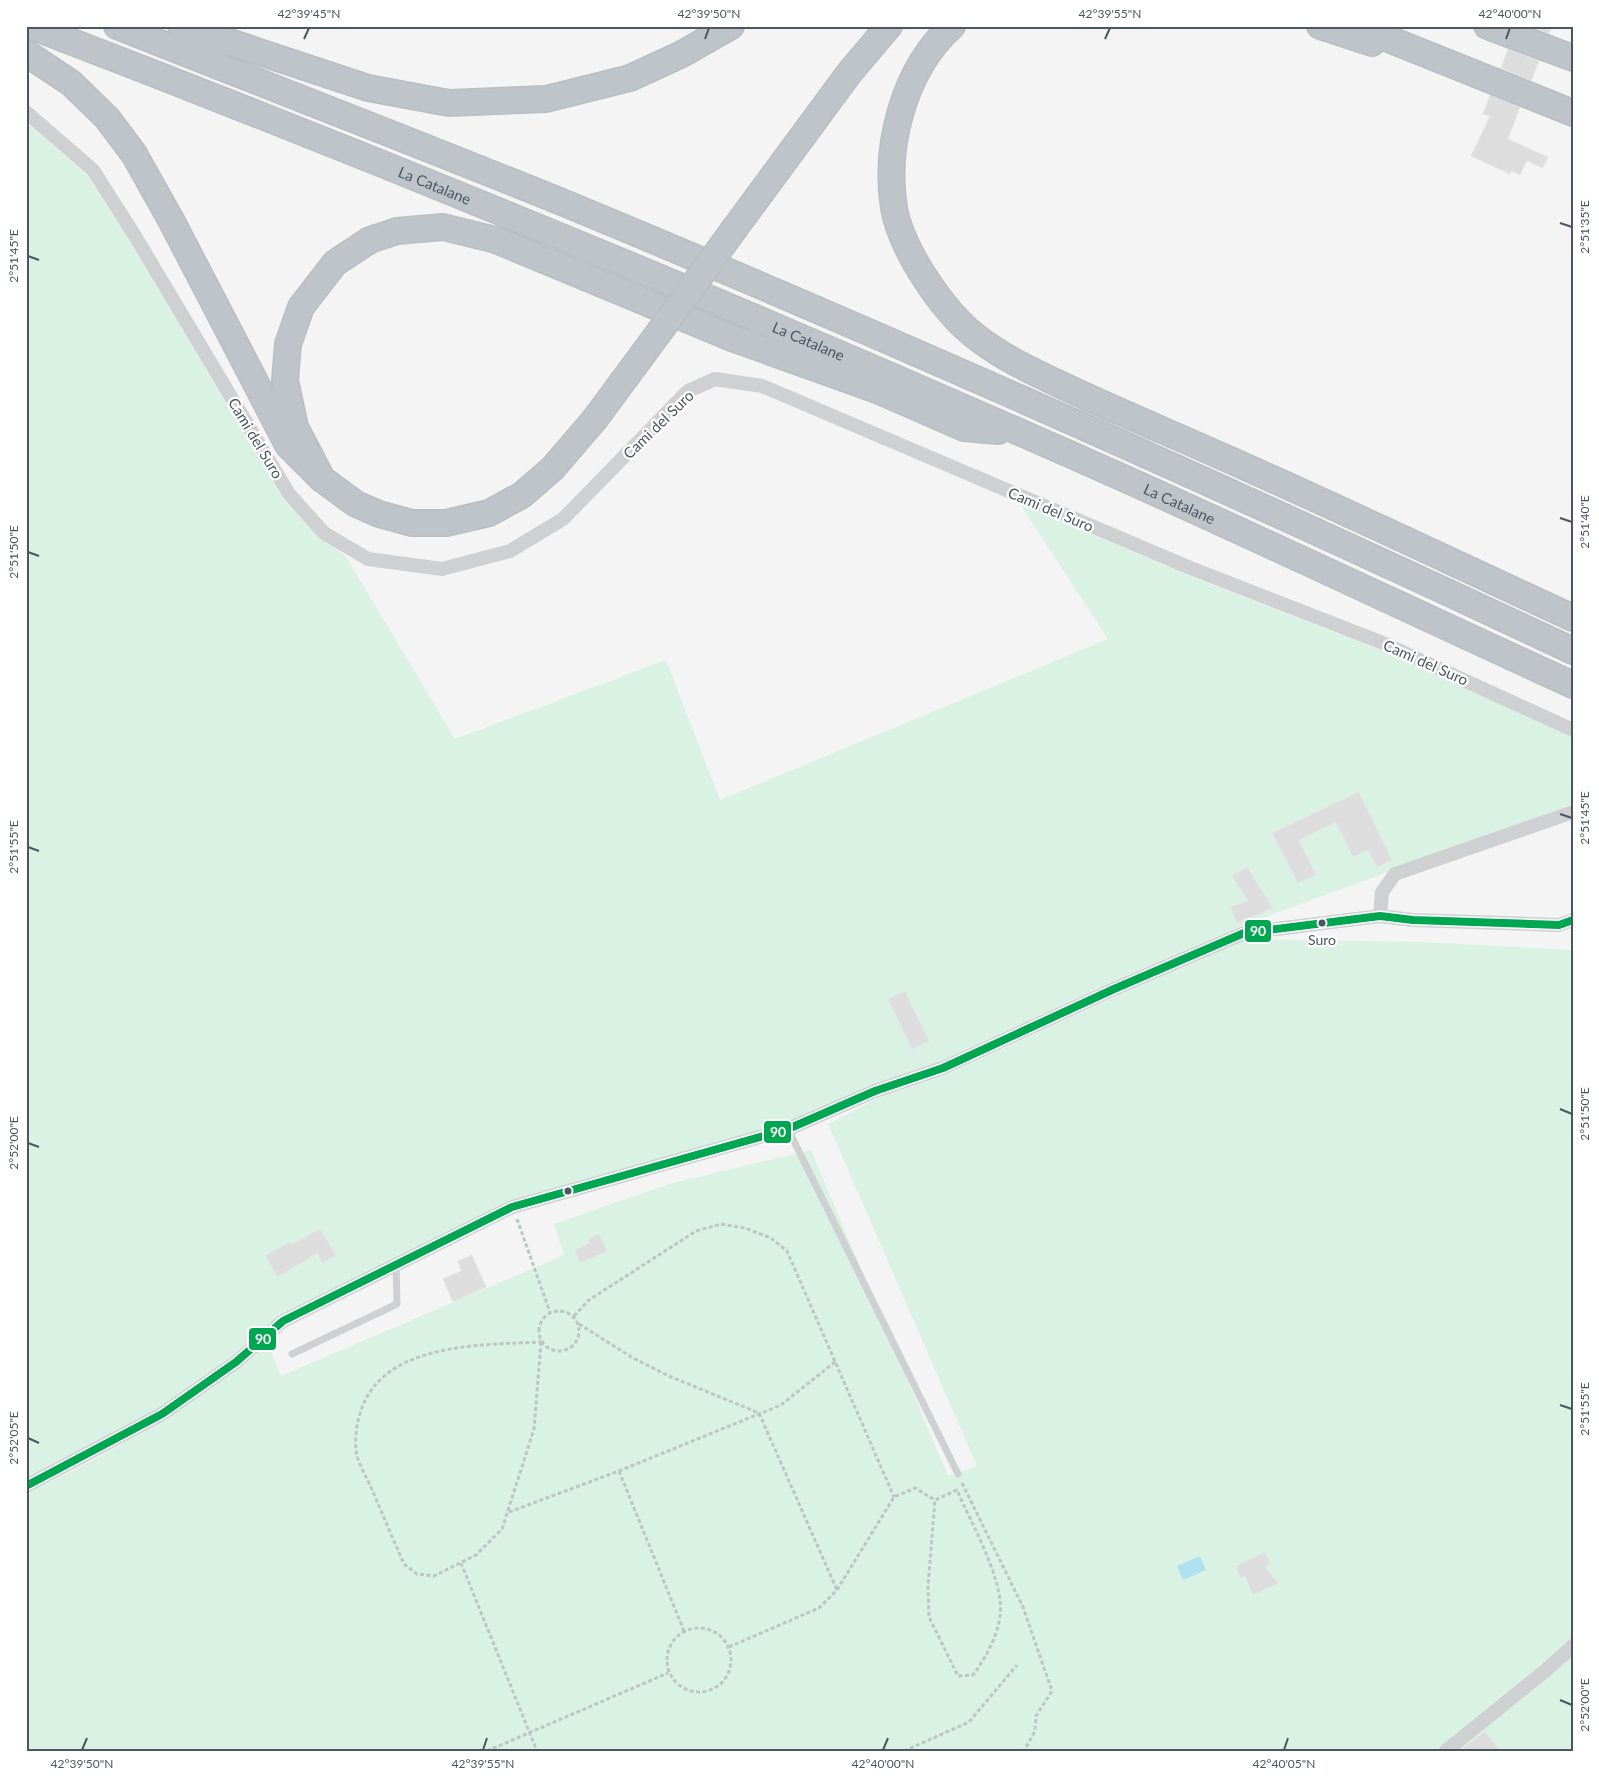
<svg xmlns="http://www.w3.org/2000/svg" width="1599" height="1777" viewBox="0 0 1599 1777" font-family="Lato,sans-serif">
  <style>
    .green { fill: #d9f2e3 }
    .water { fill: #aee2f0 }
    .building { fill: #ddddde; stroke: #e5e6e7 }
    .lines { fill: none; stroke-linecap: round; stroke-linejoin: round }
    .motorway-casing { stroke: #b9bec3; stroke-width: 28 }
    .path { stroke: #bcc7c4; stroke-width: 3; stroke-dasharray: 4 2.5; stroke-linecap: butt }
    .service { stroke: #ced0d2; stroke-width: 7 }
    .minor { stroke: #ced0d2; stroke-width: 14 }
    .motorway { stroke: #bec4c9; stroke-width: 25 }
    .motorway-bridge-casing { stroke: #b9bec3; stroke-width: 28; stroke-linecap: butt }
    .motorway-bridge { stroke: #bec4c9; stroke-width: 25 }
    .bus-1-casing { stroke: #fff; stroke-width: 11 }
    .bus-1 { stroke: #00a651; stroke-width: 8 }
    .ticks { fill: none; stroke: #4a5661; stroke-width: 2 }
    .bus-dot { fill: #4a5661; stroke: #fff; stroke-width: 2 }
    .labels { text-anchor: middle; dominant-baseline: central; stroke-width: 4.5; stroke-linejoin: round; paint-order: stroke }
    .bus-label { font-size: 14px; fill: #4a5661; stroke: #fff }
    .street-label { font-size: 15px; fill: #4a5661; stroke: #fff }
    .line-badge { stroke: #fff; stroke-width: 2 }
    .badge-label { font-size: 14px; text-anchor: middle; font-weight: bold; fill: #fff }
    .neatline { fill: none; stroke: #4a5661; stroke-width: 2 }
    .ticks-label { font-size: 12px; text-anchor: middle; fill: #4a5661 }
  </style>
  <rect width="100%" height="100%" fill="#f4f4f4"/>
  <path class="green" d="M26 122 87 175 129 240 283 499 320 539 345 555 455 739 666 660 720 800 1108 639 1020 504 1185 574 1380 650 1566 733 1573 739V804L1241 926 1111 982 941 1061 873 1084 785 1123 510 1200 279 1315 232 1356 158 1408 26 1478Z
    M1247 939 1422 942 1573 950V1751H26V1494C112 1452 195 1406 268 1344L281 1376 564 1255 554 1224 669 1184 811 1150 948 1476 977 1466 828 1124 878 1098 946 1075 1117 996Z"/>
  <path class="water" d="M1200 1556 1206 1570 1183 1580 1177 1566Z"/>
  <path class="building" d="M1529 26H1552L1549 34Z
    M1508 49 1539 61 1531 81 1501 68Z
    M1490 95 1520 107 1508 139 1548 157 1543 168 1527 161 1520 175 1511 171 1510 174 1471 156 1490 116 1483 114Z
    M1359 792 1392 860 1377 867 1368 850 1353 857 1336 822 1299 840 1316 875 1298 883 1272 833Z
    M1247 867 1273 908 1237 923 1230 907 1248 901 1232 876Z
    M905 991 929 1041 912 1049 888 999Z
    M320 1229 336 1255 322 1263 317 1253 278 1277 265 1256 289 1242 291 1245Z
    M599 1234 607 1251 580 1263 575 1250 589 1243 588 1239Z
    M472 1255 486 1287 453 1302 443 1279 461 1271 458 1261Z
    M1265 1552 1270 1564 1265 1567 1278 1583 1253 1595 1245 1576 1240 1578 1236 1566Z
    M1485 1731 1500 1751H1460Z"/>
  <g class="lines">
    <g class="motorway-casing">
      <g id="motorway">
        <path id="s1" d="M31 26C399 167 762 317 1121 477 1273 545 1422 616 1573 685"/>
        <path d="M117 26C268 86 419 144 569 205 907 345 1241 495 1573 651"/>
        <path d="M181 26 368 88 449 103 546 99 630 78 682 54 731 26"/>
        <path d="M952 26C904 69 884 146 894 208 901 249 942 310 975 336 1004 359 1038 374 1072 390 1121 413 1172 434 1221 456 1339 508 1456 564 1573 618"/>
        <path d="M1320 26 1372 43"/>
        <path d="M1356 26 1573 113"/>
        <path d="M1487 26 1573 58"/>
        <path d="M26 53 71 83 107 118 134 154 171 220 288 445 322 479 356 504 379 514 412 523H446L489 513 522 495 553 468 595 419 660 331"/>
        <path d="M735 228 850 72 889 26"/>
        <path d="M322 479 295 427 285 380 288 344 301 307 335 263 370 240 397 231 443 227 496 240 732 338 877 390 964 428 998 431"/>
      </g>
    </g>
    <path class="path" d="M517 1219 550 1312
      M539 1331a20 20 0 1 1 40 0a20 20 0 1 1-40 0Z
      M574 1316 589 1300 696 1231 721 1224 745 1228 771 1238 787 1251 894 1497
      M579 1324 633 1358 669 1376 759 1413 837 1590
      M541 1342 534 1429 502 1529 476 1555 434 1576 417 1574 404 1564C393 1539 382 1513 371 1487 366 1477 360 1466 357 1456 354 1443 356 1426 360 1414 380 1342 481 1345 541 1342Z
      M619 1471 684 1631
      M962 1483 1023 1607 1052 1691 1036 1716 1035 1731 1024 1751
      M509 1512 619 1471 781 1405 836 1361
      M461 1563 537 1751
      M667 1660a32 32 0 1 1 64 0a32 32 0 1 1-64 0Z
      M729 1647 819 1608 837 1590 894 1497 915 1488 935 1500 957 1490C971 1523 1005 1581 1000 1616 997 1638 986 1657 973 1675L958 1676 929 1617 928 1586 935 1500
      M487 1751 668 1673
      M904 1751 969 1722 1017 1665"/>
    <path class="service" d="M788 1129 958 1474
      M292 1354 397 1304 396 1265"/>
    <path class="minor" d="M26 112 93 170 135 236 289 494 324 533 368 559 442 569 510 551 563 519 688 391 715 379 762 386 1188 567 1383 643 1573 730
      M1380 916 1382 892 1395 874 1573 812
      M26 1486 162 1414 236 1362 283 1321 512 1207 788 1129 875 1091 943 1068 1114 989 1244 933 1380 916 1413 920 1559 925 1573 920
      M1446 1751 1545 1671 1573 1646"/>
    <use href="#motorway" class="motorway"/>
    <g class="motorway-bridge-casing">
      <path id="motorway-bridge" d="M660 331 735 228"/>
    </g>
    <use href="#motorway-bridge" class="motorway-bridge"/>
    <g class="bus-1-casing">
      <path id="bus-1" d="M26 1486 162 1414 236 1362 283 1321 512 1207 788 1129 875 1091 943 1068 1114 989 1244 933 1380 916 1413 920 1559 925 1573 920"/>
    </g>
    <use href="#bus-1" class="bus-1"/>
  </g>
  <path class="ticks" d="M304 39 309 28M705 39 709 28M1105 39 1110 28M1506 39 1510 28M1560 223 1572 227M28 256 39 260M1560 518 1572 522M28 552 39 556M1560 814 1572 818M28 847 39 851M1560 1109 1572 1114M28 1143 39 1147M1560 1405 1572 1409M28 1438 39 1443M1560 1700 1572 1705M82 1750 87 1738M483 1750 487 1738M883 1750 888 1738M1284 1750 1288 1738"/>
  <g class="bus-dot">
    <circle cx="1322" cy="923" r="4.5"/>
    <circle cx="568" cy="1191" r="4.5"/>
  </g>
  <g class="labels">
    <g class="bus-label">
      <text x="1322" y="939">Suro</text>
    </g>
    <g class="street-label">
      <text stroke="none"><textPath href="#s1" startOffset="434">La Catalane</textPath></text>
      <text stroke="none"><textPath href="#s1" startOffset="839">La Catalane</textPath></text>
      <text transform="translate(658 424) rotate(-44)">Cami del Suro</text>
      <text transform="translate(256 438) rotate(59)">Cami del Suro</text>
      <text stroke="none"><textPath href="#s1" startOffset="1244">La Catalane</textPath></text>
      <text transform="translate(1051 509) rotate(23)">Cami del Suro</text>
      <text transform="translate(1426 662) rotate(24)">Cami del Suro</text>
    </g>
  </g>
  <g class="line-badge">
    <rect x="1244" y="919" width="28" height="24" rx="5" fill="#00a651"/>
    <rect x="763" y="1120" width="29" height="24" rx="5" fill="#00a651"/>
    <rect x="248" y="1327" width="29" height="24" rx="5" fill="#00a651"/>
  </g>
  <g class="badge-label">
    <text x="1258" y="936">90</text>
    <text x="778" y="1137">90</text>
    <text x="263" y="1344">90</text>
  </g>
  <rect width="1599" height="1777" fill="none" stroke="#ffffff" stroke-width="55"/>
  <rect x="28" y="28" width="1544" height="1722" class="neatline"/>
  <g class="ticks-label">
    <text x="309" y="18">42°39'45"N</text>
    <text x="709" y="18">42°39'50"N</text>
    <text x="1110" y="18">42°39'55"N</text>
    <text x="1510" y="18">42°40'00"N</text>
    <text transform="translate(1585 227) rotate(-90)" y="4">2°51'35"E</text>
    <text transform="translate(14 256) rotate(-90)" y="4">2°51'45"E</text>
    <text transform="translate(1585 522) rotate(-90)" y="4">2°51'40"E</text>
    <text transform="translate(14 552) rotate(-90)" y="4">2°51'50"E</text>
    <text transform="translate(1585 818) rotate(-90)" y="4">2°51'45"E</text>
    <text transform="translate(14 847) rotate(-90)" y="4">2°51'55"E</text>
    <text transform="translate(1585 1114) rotate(-90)" y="4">2°51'50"E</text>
    <text transform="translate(14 1143) rotate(-90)" y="4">2°52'00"E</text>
    <text transform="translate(1585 1409) rotate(-90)" y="4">2°51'55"E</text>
    <text transform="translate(14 1438) rotate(-90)" y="4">2°52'05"E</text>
    <text transform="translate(1585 1705) rotate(-90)" y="4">2°52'00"E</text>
    <text x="82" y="1768">42°39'50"N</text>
    <text x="483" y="1768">42°39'55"N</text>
    <text x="883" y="1768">42°40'00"N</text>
    <text x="1284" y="1768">42°40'05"N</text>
  </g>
</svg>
